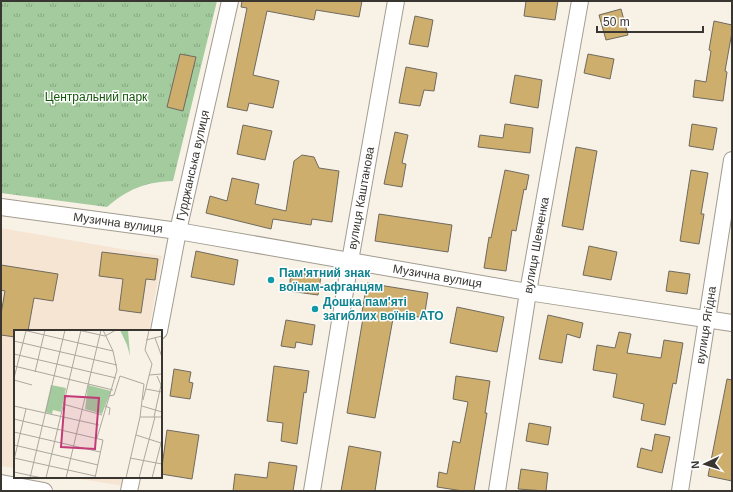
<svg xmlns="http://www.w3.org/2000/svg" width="733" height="492" viewBox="0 0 733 492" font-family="Arial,sans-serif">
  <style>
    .education { fill: #f7e5d4 }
    .park { fill: url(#park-tufts) }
    .building { fill: #ceae6c; stroke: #6f6a5f }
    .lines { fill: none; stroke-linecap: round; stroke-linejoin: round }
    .minor-casing { stroke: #a29c91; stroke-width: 18 }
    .minor { stroke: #fff; stroke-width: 16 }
    .culture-dot { fill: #0f9aa8; stroke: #fff; stroke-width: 1.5 }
    .labels { text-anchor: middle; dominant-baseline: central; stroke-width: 3; stroke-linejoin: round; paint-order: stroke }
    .park-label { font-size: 12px; fill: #135509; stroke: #fff }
    .street-label { font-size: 12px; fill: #393632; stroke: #fff }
    .culture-label { font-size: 12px; font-weight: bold; fill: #0d838f; stroke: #fff; text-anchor: start }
    .inset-road { fill: none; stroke: #aca79e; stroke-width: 1 }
    .view { fill: #c23a77; fill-opacity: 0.15; stroke: #c23a77; stroke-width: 2 }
    .inset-edge { fill: none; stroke: #393632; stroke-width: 2 }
  </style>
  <defs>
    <pattern id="park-tufts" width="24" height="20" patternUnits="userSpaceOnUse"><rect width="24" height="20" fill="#a4cb9e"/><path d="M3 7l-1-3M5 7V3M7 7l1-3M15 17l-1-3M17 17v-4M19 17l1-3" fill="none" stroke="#87a681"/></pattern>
  </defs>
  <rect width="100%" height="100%" fill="#f8f2e6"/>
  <path class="education" d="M1 228 162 256 149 331H15V468L1 466Z
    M68 477H125L123 486Z"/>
  <path class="park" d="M1 1H217L173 181C145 182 128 189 107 207L1 193Z"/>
  <path class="building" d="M242 1H362L359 17 316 10 314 20 267 11 253 75 279 81 273 108 249 103 247 111 227 107 247 8 241 7Z
    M526 1H558L555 20 524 16Z
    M621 9 628 35 606 40 599 15Z
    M415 16 433 20 428 47 409 44Z
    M714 21 732 25V32L725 71 727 72 723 101 693 97 695 80 706 82 711 51 709 50Z
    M180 54 196 57 183 111 167 107Z
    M588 54 614 59 610 79 584 73Z
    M406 67 437 73 434 91 424 90 420 106 399 103Z
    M515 75 542 80 538 108 510 103Z
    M505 124 533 128 530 153 478 147 480 135 503 138Z
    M692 124 717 128 713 150 689 146Z
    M243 125 272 131 265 160 237 154Z
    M395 132 408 135 402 163 406 164 402 187 384 184Z
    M576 147 597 151 583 230 562 226Z
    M302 155 314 157 319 168 339 171 332 222 312 219 311 225 273 219 271 229 206 213 210 196 227 201 232 178 259 184 255 204 286 211 294 161Z
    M505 170 529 175 526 190 524 189 516 231 512 230 506 271 484 268 489 237 491 238Z
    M691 170 708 173 701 214H704L699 244 680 241Z
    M379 214 452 225 448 252 375 241Z
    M589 246 617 252 611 280 583 275Z
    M196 251 238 260 234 285 191 277Z
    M102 252 158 259 155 280 146 279 141 313 119 310 123 279 99 276Z
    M1 265 58 274 53 301 34 298 28 331H15V337L1 335V314L5 291 1 290Z
    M669 271 690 274 687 294 666 291Z
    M291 272 321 276 318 295 289 291Z
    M367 283 428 293 424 318 394 313 375 418 347 413 363 318H361Z
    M457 307 504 317 497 352 450 343Z
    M548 315 583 323 580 338 567 334 562 363 539 359Z
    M286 320 315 325 312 345 296 342 295 348 281 346Z
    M619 332 631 334 627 353 661 358 664 340 683 343 676 384 673 383 665 425 641 420 644 404 613 397 617 374 593 370 597 345 615 348Z
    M274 366 309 371 306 393 304 392 297 444 281 441 283 423 267 421Z
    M174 369 191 372 189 382 193 383 190 399 170 396Z
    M456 376 490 381 485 413H487L474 491H463L437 487 439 472 447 474 453 441 460 443 468 402 453 399Z
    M727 379 732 380V481L708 476Z
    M529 423 551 427 548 445 526 441Z
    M167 430 199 435 192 479 161 474Z
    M655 434 670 437 662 473 637 467 641 448 652 451Z
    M349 446 381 452 375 491H341Z
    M269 462 297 466 293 491H233L235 474 267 478Z
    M521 469 548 473 546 491 518 489Z"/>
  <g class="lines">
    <g class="minor-casing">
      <g id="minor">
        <path id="s1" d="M1 207 178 231 528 292 732 323"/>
        <path id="s2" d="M159 331 178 231 230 1"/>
        <path d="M1 483 44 491"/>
        <path d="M129 491 132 477"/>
        <path id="s3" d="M312 491 350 261 396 1"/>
        <path id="s4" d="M497 491 528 292 580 1"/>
        <path id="s5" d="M680 491 732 160"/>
      </g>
    </g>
    <use href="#minor" class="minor"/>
  </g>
  <g class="culture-dot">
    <circle cx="271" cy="280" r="4"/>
    <circle cx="315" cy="309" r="4"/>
  </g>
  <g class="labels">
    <g class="park-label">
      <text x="96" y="97">Центральний парк</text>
    </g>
    <g class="street-label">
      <text stroke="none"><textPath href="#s2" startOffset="169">Гурджанська вулиця</textPath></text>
      <text stroke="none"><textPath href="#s3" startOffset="297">вулиця Каштанова</textPath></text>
      <text stroke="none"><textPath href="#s1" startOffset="118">Музична вулиця</textPath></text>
      <text stroke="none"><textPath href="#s4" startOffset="249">вулиця Шевченка</textPath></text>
      <text stroke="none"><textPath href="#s1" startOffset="442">Музична вулиця</textPath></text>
      <text stroke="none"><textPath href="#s5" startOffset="168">вулиця Ягідна</textPath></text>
    </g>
    <g class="culture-label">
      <text x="279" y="273">Пам'ятний знак<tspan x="279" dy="14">воїнам-афганцям</tspan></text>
      <text x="323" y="302">Дошка пам'яті<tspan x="323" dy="14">загиблих воїнів АТО</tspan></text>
    </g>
  </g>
  <g transform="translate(14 330)">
    <rect width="148" height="148" fill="#f8f2e6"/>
    <path d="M106 0H114L116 26 113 15Z" fill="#a4cb9e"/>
    <path d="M37 55 52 58 47 82 39 80 38 84 31 82ZM74 55 97 61 88 84 71 79Z" fill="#a4cb9e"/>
    <path class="inset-road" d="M9 0 99 21M64 0 91 6 102 0M141 8 148 27M132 10 148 6M0 11 103 35M0 24 102 48M0 36 99 60M21 42 31 0M135 45 148 44M0 48 12 1M0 50 18 55M132 59 148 62M95 66 100 65 106 46 130 54 126 87 112 148M129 70 138 34 131 20 135 0M49 74 88 85M0 76 85 95M91 76 96 78 95 85M128 76 148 82M126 87H148M140 87 147 55 143 46M0 89 89 110 81 148M0 102 86 122M122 105 147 113M83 108 103 40 99 21 89 0M0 115 84 135M0 128 81 146M116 128 148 134M0 130 12 79M0 142 28 148M16 148 51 0M32 148 67 0M52 148 87 0M125 148 141 87M138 148 148 109"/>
    <path class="view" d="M51 66 85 68 81 119 47 117Z"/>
    <rect width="148" height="148" class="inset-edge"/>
  </g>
  <rect width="733" height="492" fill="none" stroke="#393632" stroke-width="4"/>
  <g transform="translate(705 464) rotate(266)" stroke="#ffffff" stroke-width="3" paint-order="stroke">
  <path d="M0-3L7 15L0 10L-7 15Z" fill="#393632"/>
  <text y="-6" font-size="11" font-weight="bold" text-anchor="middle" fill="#393632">N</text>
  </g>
  <path d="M597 26v6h106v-6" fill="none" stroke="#393632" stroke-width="2"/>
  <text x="603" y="26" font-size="12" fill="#393632" stroke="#ffffff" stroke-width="3" paint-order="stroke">50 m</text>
</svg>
